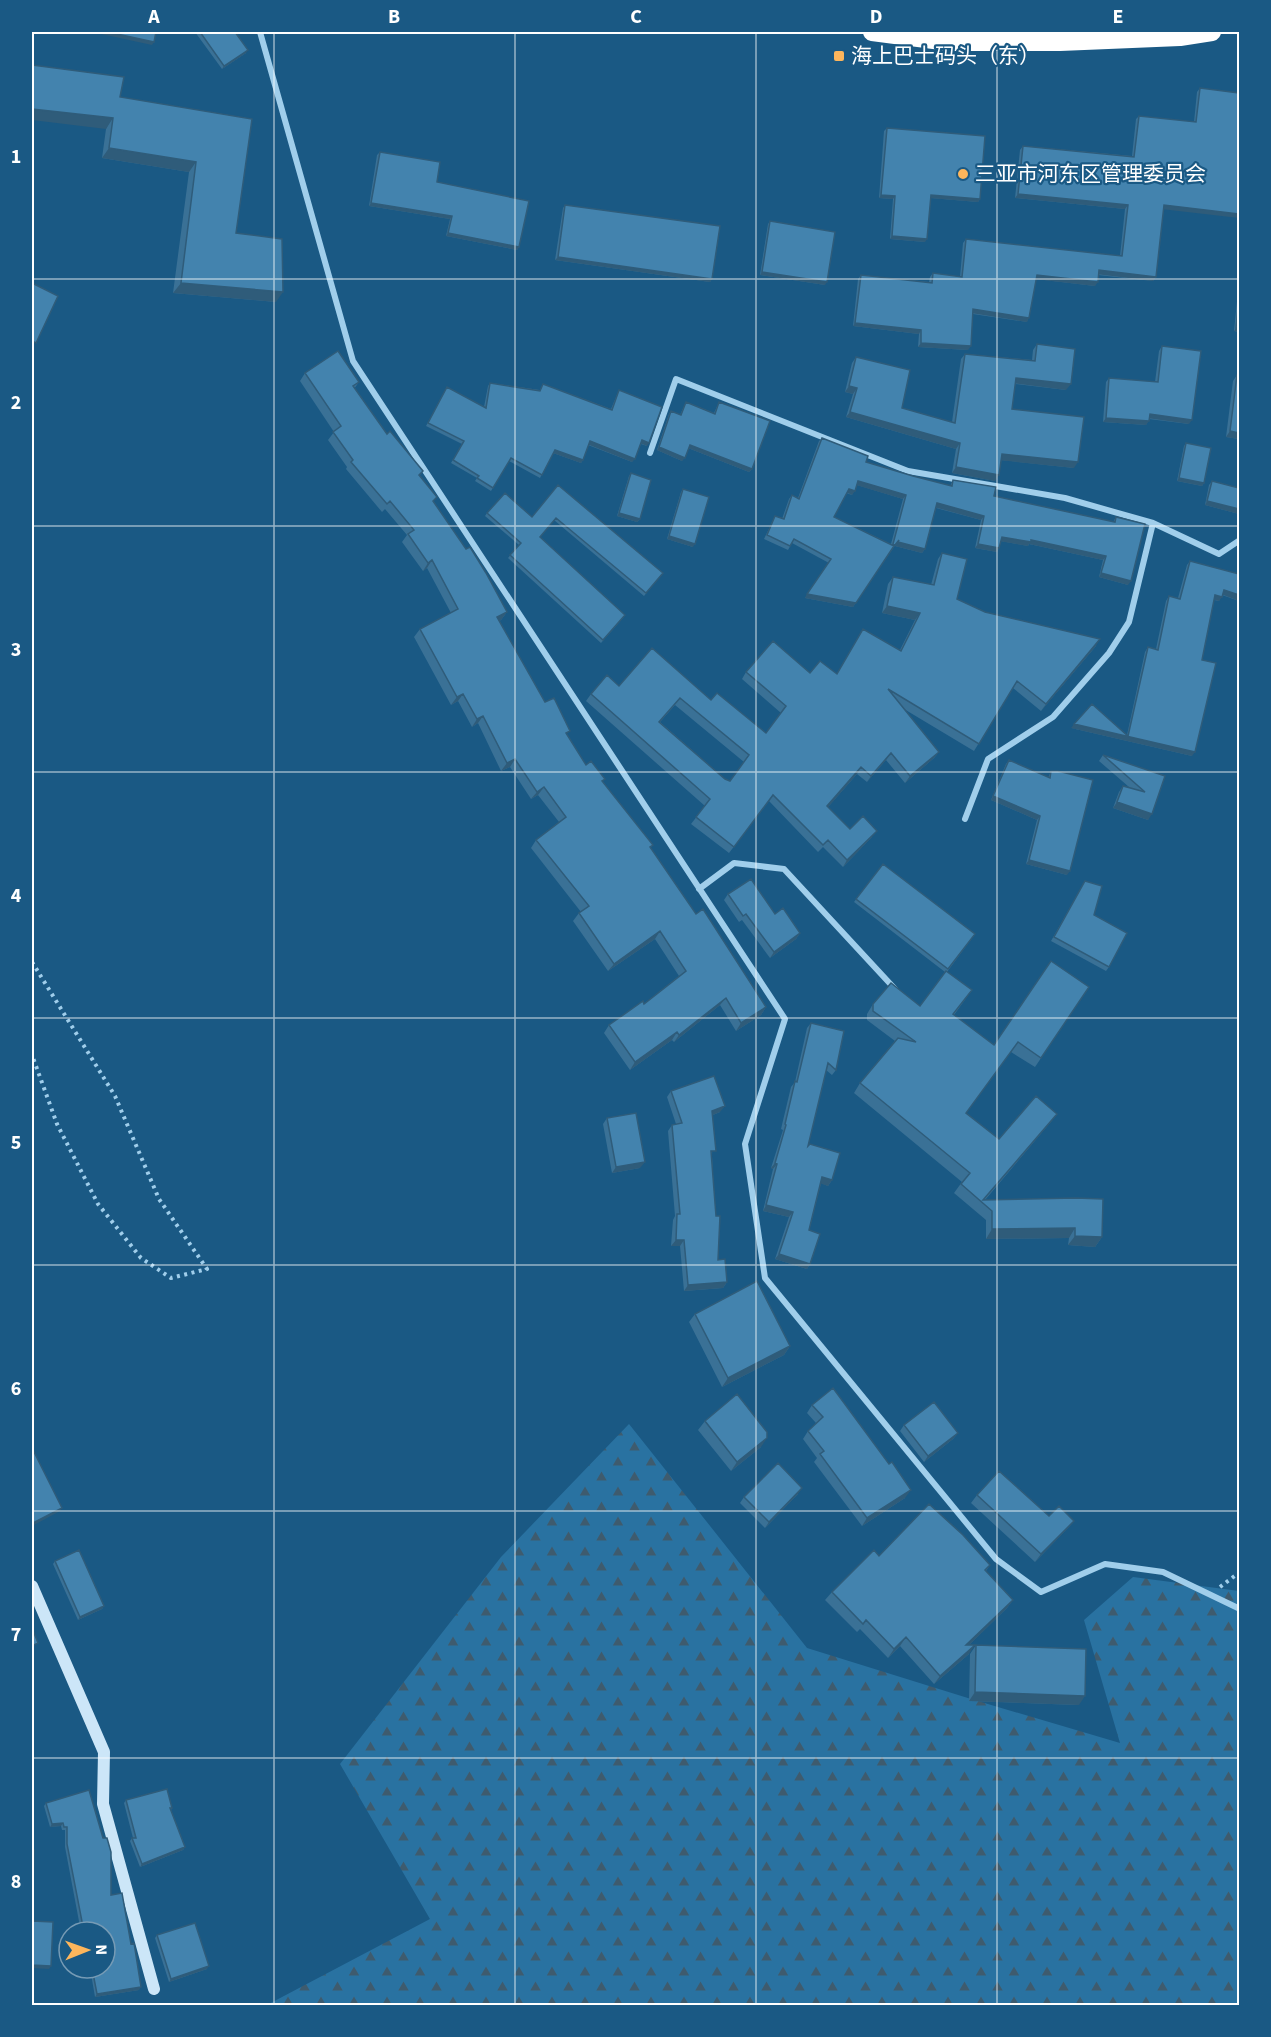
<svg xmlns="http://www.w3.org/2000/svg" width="1271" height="2037" viewBox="0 0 1271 2037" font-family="'Source Sans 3','Noto Sans SC',sans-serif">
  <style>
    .forest { fill: url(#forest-firs) }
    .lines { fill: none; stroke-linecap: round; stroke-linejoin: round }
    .path { stroke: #a0ceeb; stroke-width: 4; stroke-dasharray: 3 4.5; stroke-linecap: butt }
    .street { stroke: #a0ceeb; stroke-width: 6 }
    .secondary { stroke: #cce6f8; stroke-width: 12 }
    .highway { stroke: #fff; stroke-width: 18 }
    .wall { fill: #3a7196; fill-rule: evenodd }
    .shaded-wall { fill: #2f5c7a }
    .building { fill: #4383ae; stroke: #2f5c7a; stroke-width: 1.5; fill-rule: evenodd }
    .grid { fill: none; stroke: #fff; stroke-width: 1.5; stroke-opacity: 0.55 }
    .poi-dot { fill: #fdb65c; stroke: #1a5984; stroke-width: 2 }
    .labels { text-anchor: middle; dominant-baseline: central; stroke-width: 4.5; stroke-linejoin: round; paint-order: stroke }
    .poi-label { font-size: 21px; fill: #fff; stroke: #1a5984; text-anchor: start }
    .neatline { fill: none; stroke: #fff; stroke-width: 2 }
    .grid-label { font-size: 20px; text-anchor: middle; font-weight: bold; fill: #fff }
  </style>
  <defs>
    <pattern id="forest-firs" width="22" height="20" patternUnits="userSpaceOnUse" patternTransform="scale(1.5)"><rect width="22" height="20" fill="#2972a1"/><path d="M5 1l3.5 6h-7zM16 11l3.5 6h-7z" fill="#3e5b6e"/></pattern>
  </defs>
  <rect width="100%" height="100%" fill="#1a5984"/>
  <path class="forest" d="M629 1424 807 1648 971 1699 1120 1743 1084 1620 1133 1577 1239 1591V2005L265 2006 430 1919 340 1764 501 1557Z"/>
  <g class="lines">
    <path class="path" d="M32 962 115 1096 159 1199 207 1269 171 1278 141 1258 98 1204 57 1124 32 1055
      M1220 1587 1240 1572"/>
    <path class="street" d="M260 32 353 361 785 1019 745 1144 765 1278 996 1559 1041 1592 1105 1564 1163 1572 1240 1609
      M650 453 676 379 908 471 1065 498 1153 523
      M965 819 988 759 1053 717 1109 653 1129 622 1153 523 1219 554 1240 540
      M699 889 734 863 784 869 895 989"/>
    <path class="secondary" d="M32 1586 104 1752 103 1804 154 1989"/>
    <path class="highway" d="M872 32 949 42H1060L1180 37 1212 32"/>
  </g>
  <path class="wall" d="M195 32H235L246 53 222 69Z
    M1200 88 1239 93 1163 210 1156 277 1153 281 1098 275 1095 286 1036 279 1027 322 973 314 968 350 918 347 919 334 853 326 858 279 861 275 929 282 930 277 933 273 960 277 963 243 966 239 1120 256 1125 209 1015 198 1020 150 1023 146 1132 156 1136 119 1139 116 1194 122 1197 92Z
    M120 97 252 119 236 233 276 302 173 293 189 172 102 158 106 129Z
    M887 128 980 199 978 202 931 198 925 242 890 239 893 199 879 198 884 131Z
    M380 152 437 182 519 247 517 250 446 236 450 219 369 206 377 155Z
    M565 205 712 279 710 282 555 260 563 208Z
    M770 221 825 285 760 275 768 224Z
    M1239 282V332L1234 331Z
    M1037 344 1066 390 1015 384 1012 409 1074 468 1001 460 995 481 952 473 956 449 846 417 853 394 845 392 852 363 856 357 902 408 952 422 961 359 965 354 1032 360 1033 350Z
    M1162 346 1189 424 1149 419 1146 425 1103 422 1106 382 1109 378 1155 382 1159 351Z
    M305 373 359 382 354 389 387 434 423 471 419 476 434 502 507 612 501 620 499 621 545 702 586 765 602 782 653 845 650 848 696 914 766 1007 761 1015 736 1031 720 1005 674 1042 672 1040 630 1070 604 1033 609 1025 644 1004 679 976 655 939 608 971 573 921 579 913 581 912 531 848 536 840 559 822 538 795 531 799 510 767 501 771 478 723 472 727 458 701 451 705 414 637 420 629 451 613 427 568 423 571 402 542 407 535 385 509 382 512 346 469 347 467 328 440 334 432 300 381Z
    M1237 375 1239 439 1226 437 1233 381Z
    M490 383 540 390 543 384 611 409 619 390 647 446 641 444 632 462 588 445 583 460 581 463 553 453 540 478 509 461 491 491 475 481 477 478 451 463 462 444 426 426 447 387 484 407 488 386Z
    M686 402 714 413 719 402 752 469 749 472 688 448 682 461 657 450 669 414 671 411 680 415Z
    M822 438 866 462 913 476 950 486 953 480 994 496 1113 522 1116 517 1128 585 1099 577 1103 560 1029 544 1028 546 1001 541 999 548 997 552 975 548 981 520 936 508 925 549 922 553 895 546 896 544 853 607 805 598 829 563 792 543 788 550 764 539 775 516 782 519 789 499 792 495 798 498 819 441ZM857 485 903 499 891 544 834 517 846 493 852 495Z
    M1186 443 1204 483 1202 486 1177 481 1184 446Z
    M631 473 640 519 637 522 617 516 629 476Z
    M1212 481 1239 488V514L1205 505 1209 485Z
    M558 485 663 573 644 596 554 520 540 537 623 618 601 643 508 558 519 545 485 516 487 513 532 517Z
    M683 489 693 547 667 539 681 492Z
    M942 553 957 599 985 612 1096 646 1041 711 1013 688 974 751 904 709 939 752 934 758 905 783 886 760 867 782 857 774 828 807 850 829 872 837 843 867 823 847 818 852 769 801 729 853 691 824 705 806 586 701 591 694 619 686 711 700 766 733 781 713 742 679 746 672 837 674 863 629 900 650 915 620 882 613 888 584 893 577 931 585 938 559ZM675 705 744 762 730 781 725 779 660 722Z
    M1190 561 1239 574V601L1222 595 1219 601 1214 600 1202 660 1192 756 1071 728 1127 735 1145 652 1148 647 1156 649 1166 601 1169 596 1178 598 1187 565Z
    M1103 755 1165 776 1148 820 1113 808 1119 792 1123 786 1129 787 1099 761Z
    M1009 760 1048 778 1051 771 1067 875 1026 864 1037 820 991 800 1006 764Z
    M883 864 975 934 947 972 972 990 954 1015 994 1045 1089 987 1035 1067 1011 1052 966 1113 999 1139 1057 1114 1050 1123 985 1200 1102 1237 1095 1247 1068 1245 1069 1238 986 1239V1220L954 1193 962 1182 854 1093 860 1083 895 1041 867 1020V1014L873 1004 920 1006 945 972 854 902Z
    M1085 881 1109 967 1106 971 1051 941Z
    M728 894 800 933 796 939 770 958 742 920 739 922 724 900Z
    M811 1023 836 1070 832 1075 826 1070 808 1146 832 1180 828 1186 821 1183 809 1230 810 1264 807 1269 775 1259 789 1217 763 1211 773 1169 771 1168 783 1130 781 1129 791 1087 795 1082 807 1028Z
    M671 1091 720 1112 713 1115 712 1157 718 1260 727 1282 723 1288 684 1291 680 1246H671L673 1220 675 1216 668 1131 672 1125 676 1124 667 1097Z
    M607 1118 640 1168 612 1173 603 1124Z
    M695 1314 790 1346 784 1355 722 1387 689 1322Z
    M812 1405 905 1498 862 1526 814 1462 817 1458 803 1439 808 1431 816 1423 807 1413Z
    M705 1421 761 1447 731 1471 698 1430Z
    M904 1425 958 1433 953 1439 924 1462 900 1431Z
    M798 1494 765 1528 740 1503 744 1497Z
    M977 1495 1049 1516 1074 1521 1068 1528 1035 1562 971 1503Z
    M879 1556 990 1565 986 1571 1013 1600 1007 1608 969 1645V1654L934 1684 900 1646 888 1658 860 1629 857 1632 825 1600 832 1592Z
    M55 1561 104 1606 102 1609 78 1620 53 1564Z
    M976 1645 1079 1705 969 1701 970 1654Z
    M89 1790 111 1895 139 1990 95 1997 90 1968H105V1932H81L65 1847V1830H62L61 1826 50 1827 44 1806 46 1803Z
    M126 1800 172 1808 171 1810 185 1847 183 1850 140 1867 130 1841 132 1838H133L124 1803Z
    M157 1935 207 1969 169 1982 155 1938Z"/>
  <path class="shaded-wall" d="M92 32H108L154 42 152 45Z
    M248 50 246 53 222 69 224 66Z
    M32 109 113 118 106 129 32 120Z
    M109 148 196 162 189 172 102 158Z
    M1018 194 1128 205 1125 209 1015 198Z
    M881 195 895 196 893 199 879 198Z
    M931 195 980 199 978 202 929 198Z
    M371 203 452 216 450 219 369 206Z
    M1164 205 1239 214V218L1161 209Z
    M448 233 519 247 517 250 446 236Z
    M892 236 927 239 925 242 890 239Z
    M558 257 712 279 710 282 555 260Z
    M1099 270 1156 277 1153 281 1096 274Z
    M762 272 827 282 825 285 760 275Z
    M1037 275 1098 282 1095 286 1034 279Z
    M181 283 283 292 276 302 173 293Z
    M973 309 1029 318 1027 322 971 313Z
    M855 323 921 330 919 334 853 326Z
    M1236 328H1239V332L1234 331Z
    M921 343 971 346 968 350 918 347Z
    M1016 378 1071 384 1066 390 1012 383Z
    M849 386 857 388 853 394 845 392Z
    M850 412 960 443 956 449 846 417Z
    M1150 414 1192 420 1189 424 1147 418Z
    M1106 418 1149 421 1146 425 1103 422Z
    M1230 431 1239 433V439L1226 437Z
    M642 440 649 443 647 446 640 443Z
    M590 441 635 459 632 462 587 444Z
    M690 445 752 469 749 472 688 448Z
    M659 447 685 458 682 461 657 450Z
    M555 450 583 460 581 463 553 453Z
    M1002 454 1078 462 1074 468 998 460Z
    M956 467 999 475 995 481 952 473Z
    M1179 478 1204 483 1202 486 1177 481Z
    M858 481 906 495 903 499 856 485Z
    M849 489 855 491 852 495 846 492Z
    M1207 501 1239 509V514L1205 505Z
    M937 503 984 516 981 520 934 507Z
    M619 513 640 519 637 522 617 516Z
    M669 536 695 544 693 547 667 539Z
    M1002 537 1031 540 1106 556 1103 560 1029 544 1028 546 999 541Z
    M898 542 925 549 922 553 895 546Z
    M978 544 999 548 997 552 975 548Z
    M432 560 427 568 423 571 428 563Z
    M1101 573 1131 581 1128 585 1099 577Z
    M1224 590 1239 595V601L1221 594Z
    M807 594 856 603 853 607 805 598Z
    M1215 595 1222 597 1219 601 1212 599Z
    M887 606 920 613 915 620 882 613Z
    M507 612 501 620 492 625 497 617Z
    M1100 639 1096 646 1041 711 1046 704Z
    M463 694 458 701 451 705 457 697Z
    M483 716 478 723 472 727 477 719Z
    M1074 724 1195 752 1192 756 1071 728Z
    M939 752 934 758 905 783 910 776Z
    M891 753 886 760 867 782 871 776Z
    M515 759 510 767 501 771 507 763Z
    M861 767 857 774 823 813 827 806Z
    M544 787 538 795 531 799 537 792Z
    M993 796 1040 816 1037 820 991 800Z
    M1117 802 1152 814 1148 820 1113 808Z
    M877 831 872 837 843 867 847 860Z
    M1029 860 1070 871 1067 875 1026 864Z
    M660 931 655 939 608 971 614 964Z
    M800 933 796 939 770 958 774 952Z
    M726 998 720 1005 674 1042 679 1035Z
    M766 1007 761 1015 736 1031 741 1023Z
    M677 1032 672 1040 630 1070 635 1062Z
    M725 1106 720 1112 708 1117 712 1111Z
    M1057 1114 1050 1123 982 1202Z
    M645 1162 640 1168 612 1173 616 1167Z
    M775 1163 777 1164 773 1169 771 1168Z
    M822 1177 832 1180 828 1186 819 1183Z
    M766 1205 793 1212 789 1217 763 1211Z
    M1075 1228 1069 1238 986 1239 992 1229Z
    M1075 1236 1102 1237 1095 1247 1068 1245Z
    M676 1240H684L680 1246H671Z
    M779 1254 810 1264 807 1269 775 1259Z
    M727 1282 723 1288 684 1291 688 1285Z
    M790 1346 784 1355 722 1387 728 1378Z
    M958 1433 953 1439 924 1462 928 1456Z
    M767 1438 761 1447 731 1471 737 1462Z
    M802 1488 798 1494 765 1528 769 1522Z
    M911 1490 905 1498 862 1526 867 1518Z
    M62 1508 60 1511 32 1526 33 1523Z
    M1074 1521 1068 1528 1035 1562 1041 1554Z
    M1013 1600 1007 1608 960 1654 966 1645Z
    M104 1606 102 1609 78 1620 80 1617Z
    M906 1637 900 1646 888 1658 894 1649Z
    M975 1645 969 1654 934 1684 940 1676Z
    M975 1692 1085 1696 1079 1705 969 1701Z
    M63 1823 61 1826 50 1827 52 1824Z
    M185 1847 183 1850 140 1867 142 1864Z
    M32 1965 51 1966 49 1969 32 1968Z
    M209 1966 207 1969 169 1982 171 1979Z
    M141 1987 139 1990 95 1997 97 1994Z"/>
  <path class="building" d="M108 32H156L154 42Z
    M200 32H235L248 50 224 66Z
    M32 65 124 77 120 97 252 119 236 233 282 239 283 292 181 283 196 162 109 148 113 118 32 109Z
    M1200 88 1239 93V214L1164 205 1156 277 1099 270 1098 282 1037 275 1029 318 973 309 971 346 921 343V330L855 323 861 275 932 283 933 273 962 277 966 239 1122 256 1128 205 1018 194 1023 146 1134 157 1139 116 1196 122Z
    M887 128 985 136 980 199 931 195 927 239 892 236 895 196 881 195Z
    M380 152 440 162 437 182 529 201 519 247 448 233 452 216 371 203Z
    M565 205 720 226 712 279 558 257Z
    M770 221 835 232 827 282 762 272Z
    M32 283 58 296 36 343 32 341Z
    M1239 298V328H1236Z
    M1037 344 1075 349 1071 384 1016 378 1012 409 1084 417 1078 462 1002 454 999 475 956 467 960 443 850 412 857 388 849 386 856 357 910 370 902 408 955 423 965 354 1035 361Z
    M1162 346 1201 351 1192 420 1150 414 1149 421 1106 418 1109 378 1158 382Z
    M338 351 359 382 353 386 387 434 390 431 423 471 419 475 437 497 433 501 466 549 470 547 486 573 507 612 497 617 545 702 554 698 570 731 566 733 586 765 591 761 605 779 602 781 653 845 650 847 696 914 703 909 766 1007 741 1023 726 998 679 1035 677 1032 635 1062 609 1025 643 1001 644 1004 686 971 660 931 614 964 579 913 589 906 536 840 566 817 544 787 537 792 515 759 507 763 483 716 477 719 463 694 457 697 420 629 458 609 432 560 428 563 408 534 414 530 390 501 387 504 351 462 353 460 333 432 341 426 305 373Z
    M1237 375H1239V433L1230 431Z
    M490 383 540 391 543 384 612 410 619 390 662 407 649 443 642 440 635 459 590 441 583 460 555 450 542 475 511 458 493 488 477 478 479 476 453 460 464 441 428 423 447 387 486 408Z
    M686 402 715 414 719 402 770 421 752 469 690 445 685 458 659 447 671 411 681 415Z
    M822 438 868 456 866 462 913 476 952 486 953 480 996 487 994 496 1115 522 1116 517 1145 524 1131 581 1101 573 1106 556 1031 540V542L1002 537 999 548 978 544 984 516 937 503 925 549 898 542 899 540 895 545 893 544 906 495 858 481 855 491 849 489 834 517 894 546 856 603 807 594 831 559 794 539 790 546 767 535 775 516 784 519 792 495 799 499Z
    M1186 443 1211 448 1204 483 1179 478Z
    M631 473 651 480 640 519 619 513Z
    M1212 481 1239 488V509L1207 501Z
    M558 485 663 573 646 593 556 518 540 537 625 615 603 640 510 555 521 543 487 513 505 493 532 517Z
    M683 489 709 497 695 544 669 536Z
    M942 553 967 559 957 599 985 612 1100 639 1046 704 1017 681 979 744 888 689 939 752 910 776 891 753 871 776 861 767 827 806 850 829 863 816 877 831 847 860 828 840 823 845 773 795 734 847 696 817 710 799 591 694 607 675 619 686 652 648 711 700 717 693 766 733 786 706 746 672 773 641 810 673 820 661 837 674 863 629 901 651 920 613 887 606 893 577 934 585ZM680 698 749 755 730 781 725 779 659 722Z
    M1190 561 1239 574V595L1224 590 1222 597 1215 595 1202 660 1216 663 1195 752 1074 724 1092 704 1128 736 1148 647 1158 650 1169 596 1180 599Z
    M1103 755 1165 776 1152 814 1117 802 1123 786 1145 792Z
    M1009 760 1050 778 1051 771H1058L1093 780 1070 871 1029 860 1040 816 993 796Z
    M883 864 975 934 948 969 856 899Z
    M751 879 775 914 783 908 800 933 774 952 746 914 743 916 728 894Z
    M1085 881 1102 886 1094 915 1127 933 1109 967 1054 937Z
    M1051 961 1089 987 1041 1058 1018 1042 966 1113 999 1139 1036 1096 1057 1114 983 1200 1076 1198 1103 1199 1102 1237 1075 1236V1228L992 1229V1211L961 1184 970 1173 860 1083 898 1038 916 1042 873 1011V1004L891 983 920 1006 946 971 972 990 953 1014 994 1045Z
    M811 1023 844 1031 836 1070 828 1063 808 1146 810 1144 840 1153 832 1180 822 1177 809 1230 820 1234 810 1264 779 1254 793 1212 766 1205 777 1164 775 1163 786 1125 785 1124 795 1081 797 1082Z
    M714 1076 725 1106 712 1111 716 1151H711L716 1216H720L718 1260 725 1259 727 1282 688 1285 684 1240H676L677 1214H680L672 1125 682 1123 671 1091Z
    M636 1113 645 1162 616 1167 607 1118Z
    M757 1281 790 1346 728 1378 695 1314Z
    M833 1388 889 1464 892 1462 911 1490 867 1518 820 1454 824 1451 808 1431 823 1417 812 1405Z
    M737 1394 767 1432V1438L737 1462 705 1421Z
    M934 1402 958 1433 928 1456 904 1425Z
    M32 1448 62 1508 33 1523 32 1521Z
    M778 1463 802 1488 769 1522 744 1497Z
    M999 1471 1049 1516 1059 1506 1074 1521 1041 1554 977 1495Z
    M929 1504 963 1535 990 1565 985 1570 1013 1600 966 1645H975L940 1676 906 1637 894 1649 866 1620 863 1624 832 1592 874 1550 879 1556Z
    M79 1550 104 1606 80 1617 55 1561Z
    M32 1628 38 1643 32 1646Z
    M976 1645 1086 1649 1085 1696 975 1692Z
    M167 1789 172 1808H170L185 1847 142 1864 132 1838H136L126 1800Z
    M89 1790 103 1838H107L111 1852V1895L122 1893 131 1944 134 1943 141 1987 97 1994 92 1968H105V1932H84L67 1844V1827H64L63 1823 52 1824 46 1803Z
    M32 1850H34L33 1888H32Z
    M32 1921 53 1922 51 1966 32 1965Z
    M195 1923 209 1966 171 1979 157 1935Z"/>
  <path class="grid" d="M274 32V2006M515 32V2006M756 32V2006M997 32V2006M32 279H1240M32 526H1240M32 772H1240M32 1018H1240M32 1265H1240M32 1511H1240M32 1758H1240"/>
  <g class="poi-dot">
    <rect x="833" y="50" width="12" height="12" rx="3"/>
    <circle cx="963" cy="174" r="6"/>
  </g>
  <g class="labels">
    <g class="poi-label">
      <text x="851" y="56">海上巴士码头（东）</text>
      <text x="975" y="174">三亚市河东区管理委员会</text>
    </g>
  </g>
  <rect width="1271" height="2037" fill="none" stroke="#1a5984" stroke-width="66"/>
  <g transform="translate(87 1950) rotate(89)"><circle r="28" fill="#1a5984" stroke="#769bb5" stroke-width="1.5"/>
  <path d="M0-4.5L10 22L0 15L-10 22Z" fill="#fdb65c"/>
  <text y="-9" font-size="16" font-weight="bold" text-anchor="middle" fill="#ffffff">N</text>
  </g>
  <rect x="33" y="33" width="1205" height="1971" class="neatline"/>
  <g class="grid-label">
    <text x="154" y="23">A</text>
    <text x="394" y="23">B</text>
    <text x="636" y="23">C</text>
    <text x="876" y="23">D</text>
    <text x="1118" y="23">E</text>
    <text x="16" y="163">1</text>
    <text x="16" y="409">2</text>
    <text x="16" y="656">3</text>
    <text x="16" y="902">4</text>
    <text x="16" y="1149">5</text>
    <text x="16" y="1395">6</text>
    <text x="16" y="1641">7</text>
    <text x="16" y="1888">8</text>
  </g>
</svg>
